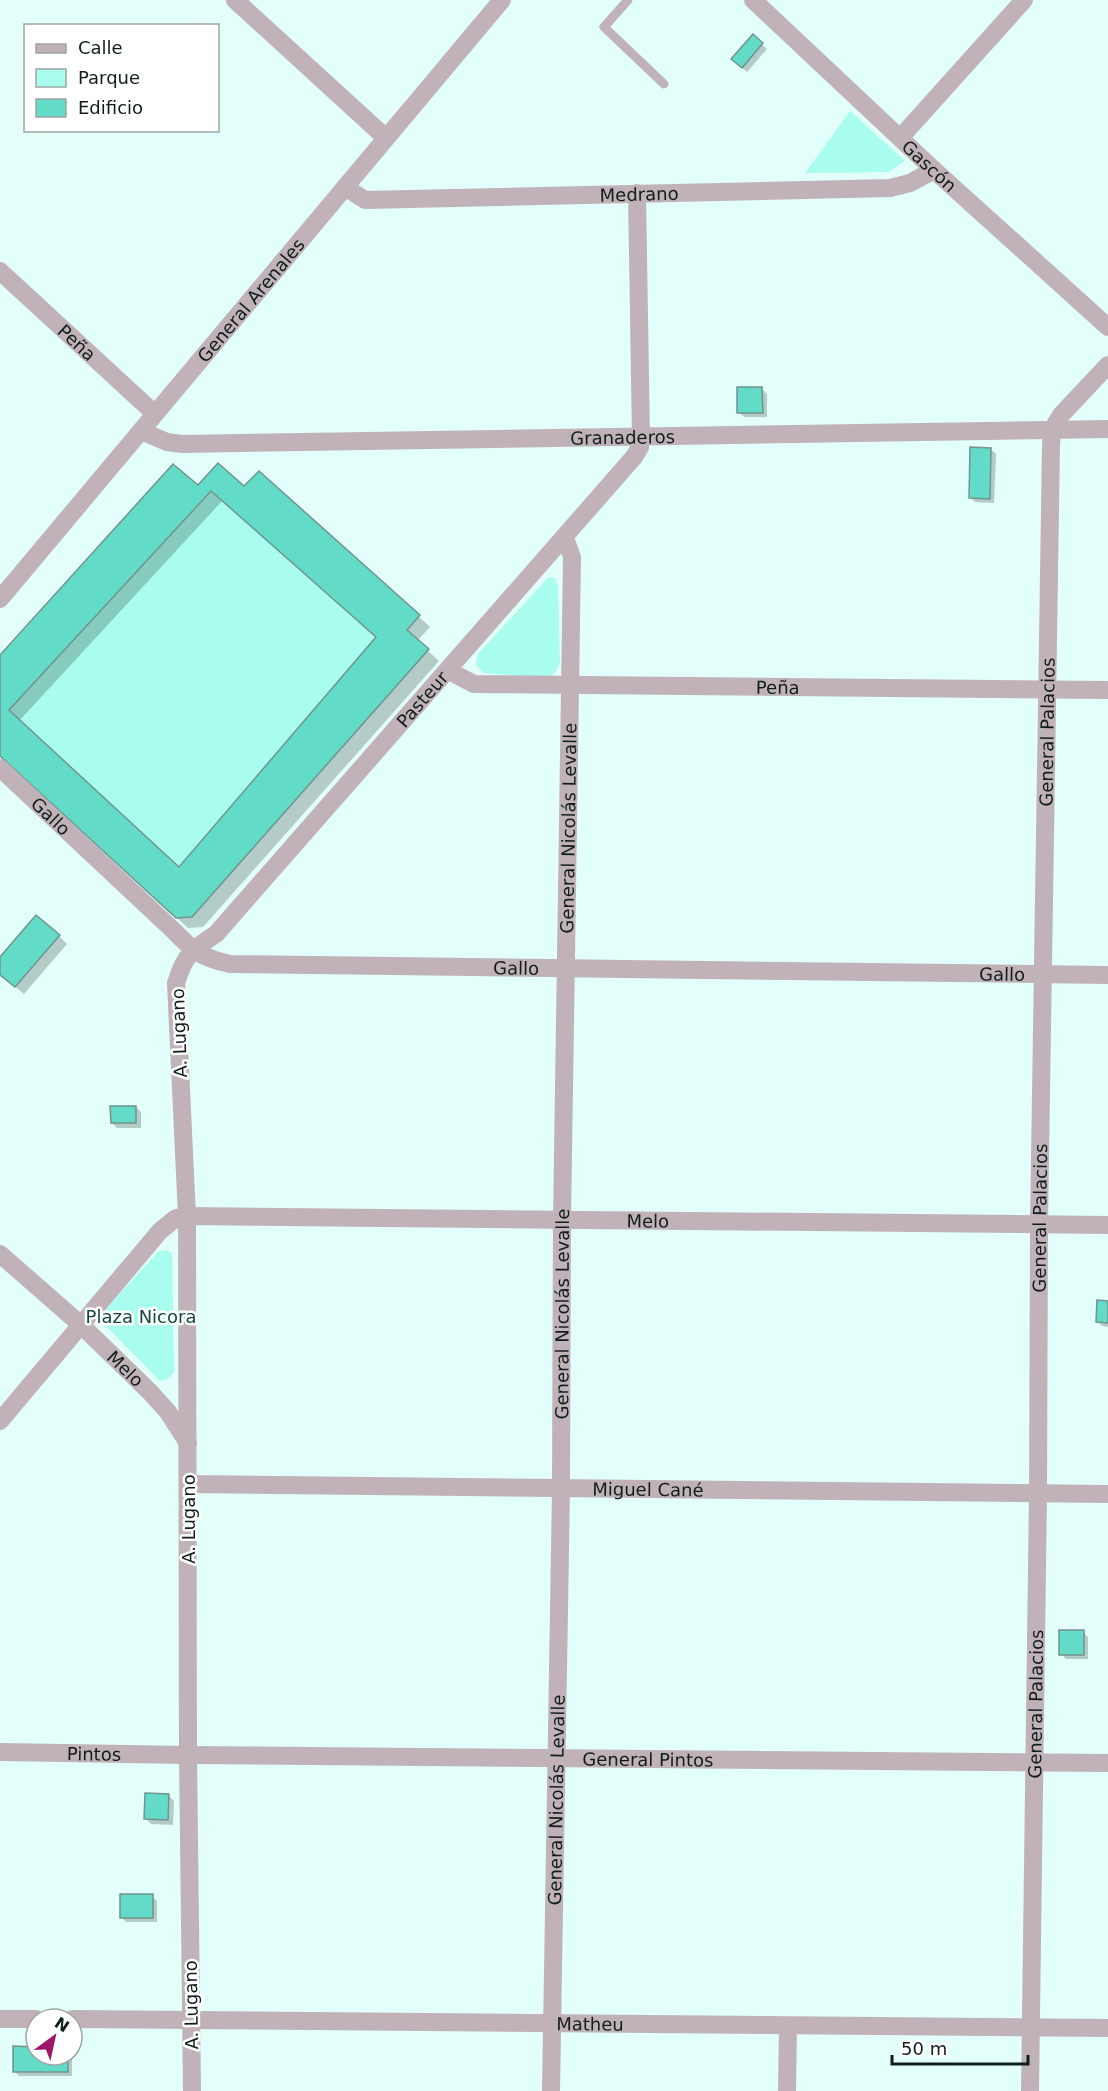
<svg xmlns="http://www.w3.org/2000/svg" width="1108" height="2091" viewBox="0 0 1108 2091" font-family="'DejaVu Sans',sans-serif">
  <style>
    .green { fill: #a9fdee }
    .shadow { fill: #0003; fill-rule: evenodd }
    .building { fill: #62dbc9; stroke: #72948d; stroke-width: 1.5; fill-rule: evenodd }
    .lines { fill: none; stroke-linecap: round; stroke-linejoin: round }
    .service { stroke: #c0b2b8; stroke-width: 9 }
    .minor { stroke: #c0b2b8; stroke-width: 18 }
    .labels { text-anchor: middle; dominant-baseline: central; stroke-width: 5; stroke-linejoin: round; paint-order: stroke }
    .street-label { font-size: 18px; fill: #101d1b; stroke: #fff }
    .park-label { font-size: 18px; fill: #114840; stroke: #fff }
  </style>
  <rect width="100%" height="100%" fill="#e2fff9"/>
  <path class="green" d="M850 111 905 161 888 172 805 173Z
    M218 463 244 486 259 471 420 615 408 630 429 649 192 917 176 918 0 756V655L173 464 198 485Z
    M554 577 558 585 560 662 556 672 548 678 484 673 476 665 478 654 548 578Z
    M167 1250 172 1253 174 1372 168 1379 160 1381 102 1322V1313L158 1252Z"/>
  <path class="shadow" d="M753 36 767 49 747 72 733 59Z
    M762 389 767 394V417H744L739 412Z
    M991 449 996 454 994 503 975 502 970 497Z
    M259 473 430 627 417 641 439 661 203 927 188 928 0 755V657L198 487 244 488ZM223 500 377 638 179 869 19 721Z
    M59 936 67 944 24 994 0 974V959Z
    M136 1107 141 1112V1128H117L112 1123Z
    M1108 1303V1327L1102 1326 1097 1321Z
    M1083 1632 1088 1637V1659H1066L1061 1654Z
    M169 1796 174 1801 173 1825 151 1824 146 1819Z
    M152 1896 157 1901V1922H126L121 1917Z
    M36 2048V2055H72V2053V2076H19L14 2071Z"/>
  <path class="building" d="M753 34 763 43 742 68 731 59Z
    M737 387H762L763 413H737Z
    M970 447 991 448 990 499 969 498Z
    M218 463 244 486 259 471 420 615 407 630 429 649 192 917 176 918 0 756V655L173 464 198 485ZM211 491 376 637 179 867 9 710Z
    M36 915 60 935 15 987 0 975V957Z
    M110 1106H136V1123H111Z
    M1097 1300 1108 1301V1323L1096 1322Z
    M1059 1630H1084V1655H1059Z
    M145 1793 169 1794 168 1820 144 1819Z
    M120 1894H153V1918H120Z
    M13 2046 36 2047V2055H68V2072H13Z"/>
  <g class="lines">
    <path class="service" d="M628 0 604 27 664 84"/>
    <g class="minor">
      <path d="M235 0 386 138"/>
      <path id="s1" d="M753 0 934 170 1108 327"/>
      <path d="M900 138 1024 0"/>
      <path id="s2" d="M345 187 365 200 890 188 910 183 934 170"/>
      <path id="s3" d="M0 271 154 413"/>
      <path id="s4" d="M141 431 167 442 182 444 1108 429"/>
      <path id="s5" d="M0 599 502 0"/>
      <path id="s6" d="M449 671 474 684 1108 690"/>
      <path id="s7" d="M0 768 174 931C193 951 202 958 230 964L1108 975"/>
      <path id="s8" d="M0 1254 80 1324 150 1392 168 1412 188 1443"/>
      <path id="s9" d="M0 1421 160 1231 176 1218 187 1216 1108 1225"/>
      <path id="s10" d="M188 1484 1108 1494"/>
      <path id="s11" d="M0 1752 188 1755 1108 1763"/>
      <path d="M0 2019H36"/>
      <path id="s12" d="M72 2019 1108 2028"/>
      <path id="s13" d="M192 2091 188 1755 187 1216 176 983C185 954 192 950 216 934L634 457 640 447 641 438 637 193"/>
      <path id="s14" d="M551 2091 561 1489 562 1221 572 557 565 538"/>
      <path d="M787 2091 788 2026"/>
      <path id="s15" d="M1030 2091 1038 1493 1039 1224 1051 445 1052 430 1061 415 1108 365"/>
    </g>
  </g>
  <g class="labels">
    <g class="street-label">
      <text stroke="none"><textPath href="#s1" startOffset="242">Gascón</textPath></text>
      <text stroke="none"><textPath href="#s2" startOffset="298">Medrano</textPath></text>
      <text stroke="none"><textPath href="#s5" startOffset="390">General Arenales</textPath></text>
      <text stroke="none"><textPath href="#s3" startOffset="105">Peña</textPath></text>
      <text stroke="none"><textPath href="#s4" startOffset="484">Granaderos</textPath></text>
      <text stroke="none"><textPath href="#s6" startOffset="332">Peña</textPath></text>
      <text stroke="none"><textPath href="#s13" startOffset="1486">Pasteur</textPath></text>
      <text stroke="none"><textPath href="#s15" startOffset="1359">General Palacios</textPath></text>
      <text stroke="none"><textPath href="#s7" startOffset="70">Gallo</textPath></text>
      <text stroke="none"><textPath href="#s14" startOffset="1263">General Nicolás Levalle</textPath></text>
      <text stroke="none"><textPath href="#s7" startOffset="591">Gallo</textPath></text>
      <text stroke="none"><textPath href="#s7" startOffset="1077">Gallo</textPath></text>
      <text transform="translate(179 1033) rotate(-92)">A. Lugano</text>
      <text stroke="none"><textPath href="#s15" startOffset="873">General Palacios</textPath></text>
      <text stroke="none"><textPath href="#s9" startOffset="741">Melo</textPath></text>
      <text stroke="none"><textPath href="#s14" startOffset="777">General Nicolás Levalle</textPath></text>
      <text stroke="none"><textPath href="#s8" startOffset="170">Melo</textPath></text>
      <text stroke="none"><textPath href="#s10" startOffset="460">Miguel Cané</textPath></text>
      <text transform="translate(188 1519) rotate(-90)">A. Lugano</text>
      <text stroke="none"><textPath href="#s15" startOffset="387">General Palacios</textPath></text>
      <text stroke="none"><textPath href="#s11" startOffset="94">Pintos</textPath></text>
      <text stroke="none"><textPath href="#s11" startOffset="648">General Pintos</textPath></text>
      <text stroke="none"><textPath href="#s14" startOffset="291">General Nicolás Levalle</textPath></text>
      <text transform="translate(191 2005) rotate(-91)">A. Lugano</text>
      <text stroke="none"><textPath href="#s12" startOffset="518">Matheu</textPath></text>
    </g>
    <g class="park-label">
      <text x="141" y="1316">Plaza Nicora</text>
    </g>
  </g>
  <rect x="24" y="24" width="195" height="108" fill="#ffffff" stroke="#9fa5a4" stroke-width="1.5"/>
  <rect x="36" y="44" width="30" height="9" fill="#c0b2b8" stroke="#9fa5a4" stroke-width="1.5"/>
  <text x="78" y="54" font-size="18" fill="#101d1b">Calle</text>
  <rect x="36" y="69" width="30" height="18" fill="#a9fdee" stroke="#9fa5a4" stroke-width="1.5"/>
  <text x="78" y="84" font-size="18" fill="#101d1b">Parque</text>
  <rect x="36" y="99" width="30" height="18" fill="#62dbc9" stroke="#9fa5a4" stroke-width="1.5"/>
  <text x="78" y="114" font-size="18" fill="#101d1b">Edificio</text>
  <g transform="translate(54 2037) rotate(33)"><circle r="28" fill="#ffffff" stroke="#9fa5a4" stroke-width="1.5"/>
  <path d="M0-4.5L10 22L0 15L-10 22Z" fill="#9d1768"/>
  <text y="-9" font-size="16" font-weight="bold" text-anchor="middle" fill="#101d1b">N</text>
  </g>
  <path d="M892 2055v9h136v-9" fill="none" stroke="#101d1b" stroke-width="3"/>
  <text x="901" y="2055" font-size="18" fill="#101d1b" stroke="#ffffff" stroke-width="4.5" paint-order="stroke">50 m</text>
</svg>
